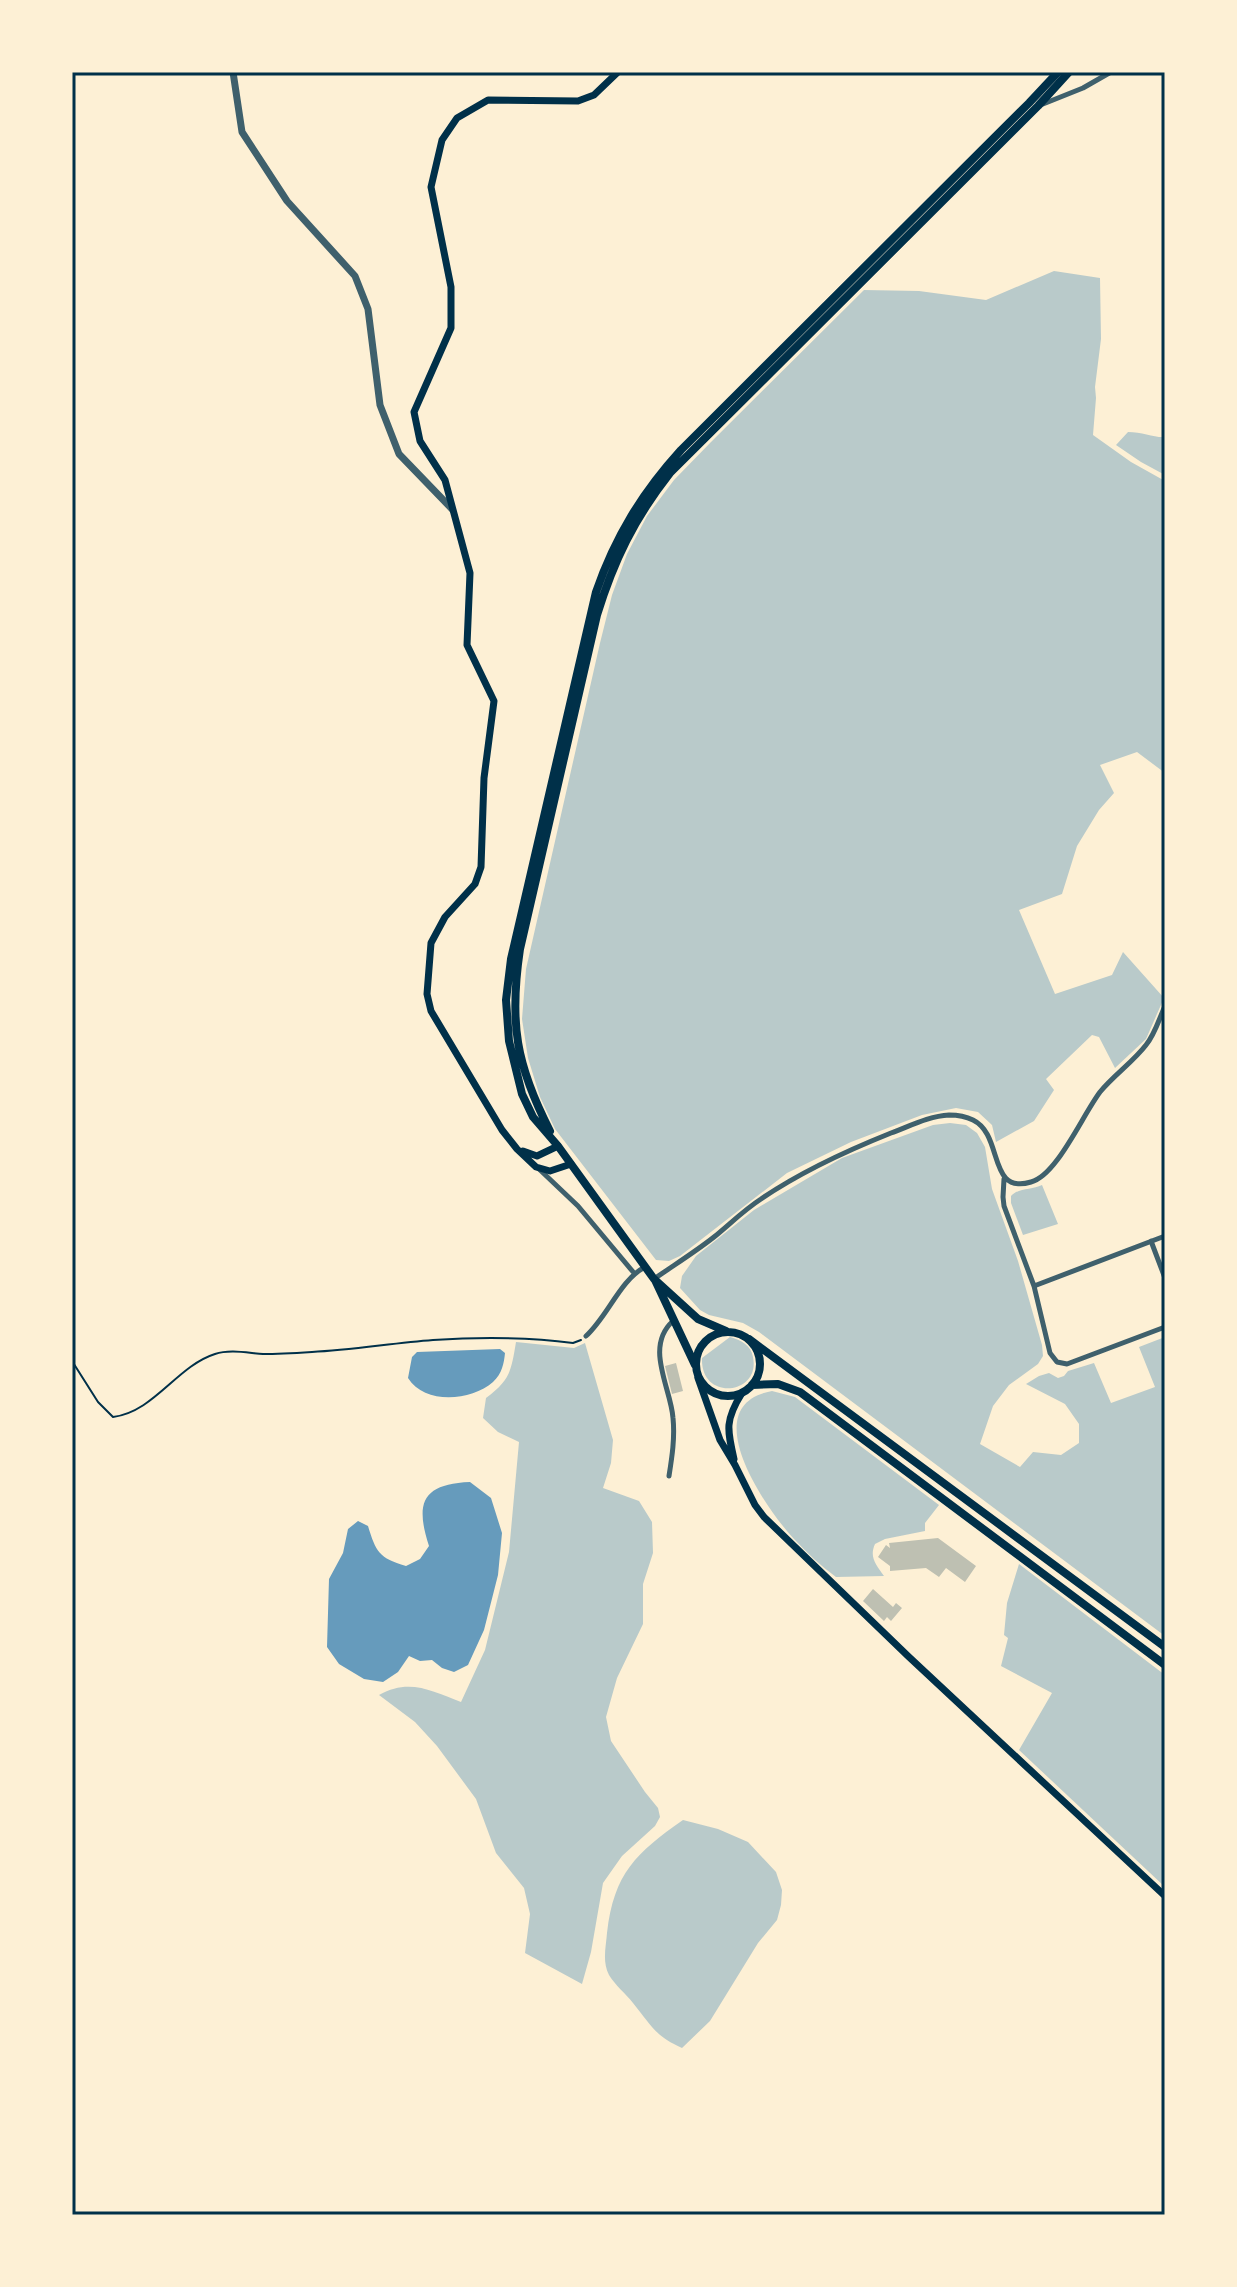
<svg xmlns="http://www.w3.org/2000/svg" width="1237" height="2287" viewBox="0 0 1237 2287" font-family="'Roboto Condensed',sans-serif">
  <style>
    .green { fill: #b9caca }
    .water { fill: #669bbc }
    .building { fill: #bec0b2 }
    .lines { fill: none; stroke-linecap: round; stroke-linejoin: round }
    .path { stroke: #003049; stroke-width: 2 }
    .minor { stroke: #3f606c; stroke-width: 5 }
    .tertiary { stroke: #3f606c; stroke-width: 7 }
    .secondary { stroke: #003049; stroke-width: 7 }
    .primary { stroke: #003049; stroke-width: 8 }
    .neatline { fill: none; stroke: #003049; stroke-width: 3 }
  </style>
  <rect width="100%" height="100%" fill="#fdf0d5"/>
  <path class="green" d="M1054 271 1100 278 1101 339 1095 387 1096 398 1093 435 1131 462 1165 481V773L1137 752 1100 765 1114 793 1099 810 1077 846 1062 894 1019 910 1055 994 1112 975 1123 952 1164 998 1146 1039 1115 1068 1099 1037 1092 1035 1046 1079 1054 1090 1034 1121 996 1142 992 1125 978 1112 956 1108 922 1115 851 1142 787 1173 680 1256 669 1261 656 1260 555 1129 540 1097 528 1058 522 1019 526 969 600 643 612 595 627 554 647 516 674 480 711 442 864 290 919 291 986 300Z
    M1128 432C1142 432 1155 438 1165 437V475L1141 462 1116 445Z
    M950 1123 966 1125 977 1133 985 1147 992 1189 1018 1261 1042 1345 1043 1356 1038 1364 1009 1385 993 1406 980 1444 1020 1467 1033 1452 1061 1455 1079 1443V1424L1065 1404 1026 1384 1039 1376 1049 1373 1058 1378 1064 1376 1068 1371 1094 1363 1111 1403 1155 1387 1139 1347 1165 1337V1636L759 1332 743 1323 709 1315 700 1310 680 1288 682 1276 696 1256 754 1210 842 1158 933 1125Z
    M1042 1185 1058 1224 1023 1235 1011 1203V1196C1018 1188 1032 1190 1042 1185Z
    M730 1337C741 1340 751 1345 753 1357 761 1395 700 1402 702 1358Z
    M516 1342 574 1348 585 1343 613 1440 611 1463 603 1488 639 1501 652 1522 653 1553 643 1584V1624L617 1678 606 1717 611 1741 645 1792 658 1808 660 1817 655 1826 622 1856 603 1883 591 1952 582 1984 525 1953 530 1914 524 1888 496 1853 476 1799 437 1746 415 1722 379 1695C409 1678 432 1691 461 1702L485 1650 509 1552 519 1442 498 1432 483 1418 486 1398C510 1380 511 1372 516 1342Z
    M772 1391 795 1397 939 1505 925 1523V1531L885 1539 875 1544C869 1557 876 1565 884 1576L836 1577C821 1566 807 1553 794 1539 765 1508 694 1405 772 1391Z
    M1019 1564 1165 1675V1887L1019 1750 1052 1693 1001 1666 1008 1638 1004 1635 1007 1603Z
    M683 1820 718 1829 748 1842 776 1872 782 1890 781 1905 777 1920 758 1943 710 2021 682 2048C655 2036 651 2025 633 2003 626 1994 615 1985 609 1975 602 1961 606 1947 607 1933 614 1873 636 1853 683 1820Z"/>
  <path class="water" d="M500 1349 505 1353C504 1363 502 1374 493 1382 471 1401 425 1405 408 1378L412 1357 417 1352Z
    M470 1482 491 1498 502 1533 498 1575 484 1630 468 1665 454 1672 442 1668 432 1660 420 1661 409 1656 398 1672 383 1682 364 1679 339 1664 327 1647 329 1579 343 1553 348 1529 358 1521 368 1526C376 1552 379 1558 406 1566L420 1559 429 1546C415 1503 422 1484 470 1482Z"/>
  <path class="building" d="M676 1363 683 1391 672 1394 665 1366Z
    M938 1538 976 1566 965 1582 946 1568 939 1577 926 1568 890 1571V1566L878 1557 886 1545 890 1548 889 1543Z
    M873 1589 893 1607 896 1603 902 1608 891 1621 887 1617 884 1621 863 1601Z"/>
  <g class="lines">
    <path class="path" d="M72 1361 98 1402 113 1417C154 1412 177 1366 215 1354 230 1349 248 1353 263 1354 280 1354 296 1353 312 1352 352 1350 393 1343 433 1340 479 1337 527 1337 573 1343L581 1340"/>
    <path class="minor" d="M1043 104 1083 88 1111 72
      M538 1168 578 1206 634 1273
      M1004 1179 1003 1197 1004 1206 1034 1286 1050 1353 1057 1362 1067 1364 1165 1327
      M1151 1241 1165 1278
      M654 1279C674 1265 695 1252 714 1237 730 1224 744 1210 761 1199 802 1171 846 1151 891 1133 910 1126 929 1116 949 1115 957 1115 965 1116 973 1120 1004 1135 987 1195 1031 1182 1057 1175 1082 1116 1100 1092 1114 1075 1133 1062 1146 1045 1155 1034 1159 1019 1165 1006
      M1034 1286 1165 1236
      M586 1336C608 1316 620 1280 645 1267
      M669 1476C672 1457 675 1438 673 1418 671 1388 644 1347 673 1321"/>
    <path class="tertiary" d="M233 72 242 132 287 201 355 276 368 309 380 405 399 454 452 509"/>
    <path class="secondary" d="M523 1151 537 1156 558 1146
      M571 1164 550 1171 536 1167 517 1149 502 1130 431 1011 427 994 431 943 445 917 475 884 481 867 484 778 494 701 467 645 470 573 445 480 420 441 414 412 451 328V287L431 187 442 140 457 118 488 100 578 101 594 95 618 72
      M698 1378 720 1440 735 1465 755 1505 764 1517 909 1657 1165 1896
      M734 1459C727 1429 725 1420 742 1393"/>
    <path class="primary" d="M550 1131C516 1065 509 1023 520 949L597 615C614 560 634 519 670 473L1038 106 1069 72
      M655 1280 695 1365
      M726 1331 698 1319 654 1279 558 1146 533 1117 522 1094 509 1041 506 1000 511 959 596 592C615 537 642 493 681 450L1029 103 1058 72
      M696 1364a32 32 0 1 1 64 0a32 32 0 1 1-64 0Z
      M749 1339 1165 1647
      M752 1385 778 1384 800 1392 1165 1665"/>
  </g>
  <rect width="1237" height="2287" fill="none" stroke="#fdf0d5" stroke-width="148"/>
  <rect x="74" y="74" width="1089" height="2139" class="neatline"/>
</svg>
